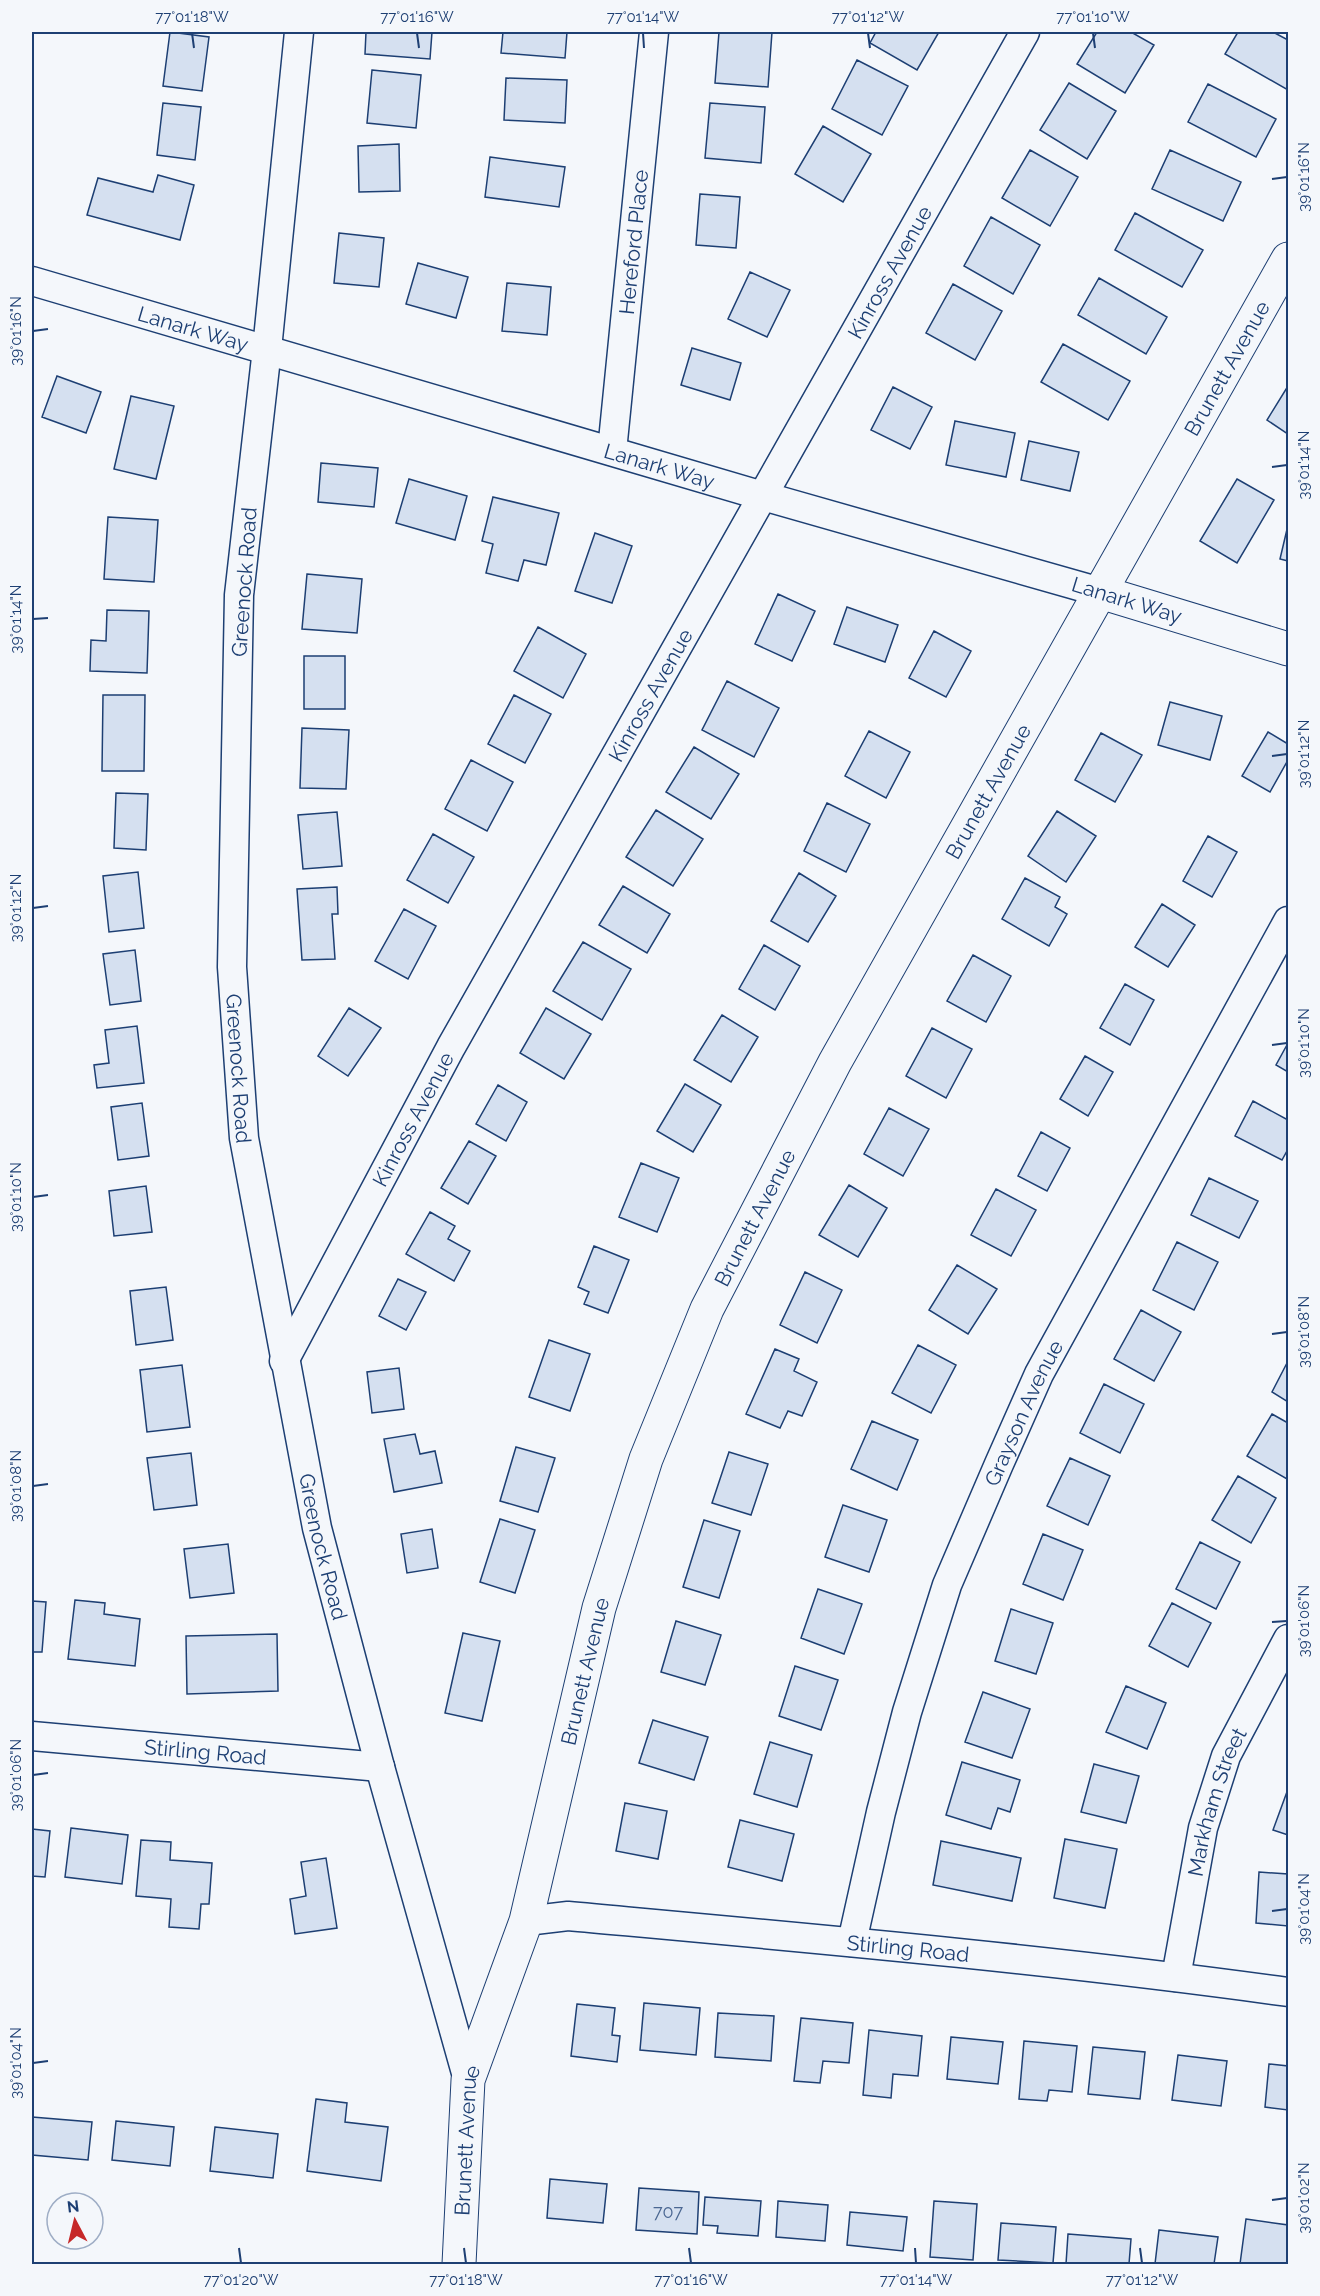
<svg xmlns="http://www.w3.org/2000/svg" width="1320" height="2296" viewBox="0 0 1320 2296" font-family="Raleway,sans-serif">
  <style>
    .building { fill: #d5e0f0; stroke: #1d3f73; stroke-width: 1.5 }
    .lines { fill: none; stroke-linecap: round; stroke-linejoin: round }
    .minor-casing { stroke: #1d3f73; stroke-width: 31 }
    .tertiary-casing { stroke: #1d3f73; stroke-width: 35 }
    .minor { stroke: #f4f7fb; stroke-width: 28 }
    .tertiary { stroke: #f4f7fb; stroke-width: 33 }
    .ticks { fill: none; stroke: #1d3f73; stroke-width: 2 }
    .labels { text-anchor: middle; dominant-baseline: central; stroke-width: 4.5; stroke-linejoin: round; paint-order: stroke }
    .number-label { font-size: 18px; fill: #4b6792 }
    .street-label { font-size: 21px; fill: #1d3f73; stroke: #f4f7fb }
    .neatline { fill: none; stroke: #1d3f73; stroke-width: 2 }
    .ticks-label { font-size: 15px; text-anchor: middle; fill: #1d3f73 }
  </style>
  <rect width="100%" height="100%" fill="#f4f7fb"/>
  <path class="building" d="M170 32 209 37 202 91 163 86Z
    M366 32H432L430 59 365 54Z
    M503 32H567L565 58 501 53Z
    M719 32H772L768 87 715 83Z
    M876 32H939L917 70 870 43Z
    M1097 32H1131L1154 45 1125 93 1077 64Z
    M1238 32H1273L1288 40V90L1225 54Z
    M857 60 908 86 882 135 832 109Z
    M372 70 421 75 416 128 367 123Z
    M506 78 567 80 565 123 504 120Z
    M1069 83 1116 111 1087 159 1040 130Z
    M1208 84 1276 119 1256 157 1188 122Z
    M163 103 201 107 195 160 157 155Z
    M710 103 765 107 761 163 705 158Z
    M823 126 871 154 843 202 795 174Z
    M399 144 400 191 359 192 358 146Z
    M1030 150 1078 177 1050 226 1002 198Z
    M1170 150 1241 182 1223 221 1152 189Z
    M490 157 565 167 559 207 485 197Z
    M158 175 194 185 180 240 87 215 98 178 153 192Z
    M700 194 740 197 736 248 696 245Z
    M1135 213 1203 250 1182 287 1115 250Z
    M991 217 1040 245 1013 294 964 266Z
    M339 233 384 238 379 287 334 283Z
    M418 263 468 277 456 318 406 304Z
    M750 272 790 290 767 337 728 319Z
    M1099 278 1167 317 1146 354 1078 315Z
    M507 283 551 287 547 335 502 331Z
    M953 284 1002 311 975 360 926 333Z
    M1063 344 1130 381 1108 420 1041 382Z
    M692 348 741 363 730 400 681 385Z
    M57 376 101 392 86 433 42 417Z
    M1288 386V434L1267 420Z
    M893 387 932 407 910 449 871 430Z
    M131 396 174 406 156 479 114 469Z
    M955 421 1015 433 1006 477 946 465Z
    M1029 441 1079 452 1070 491 1021 480Z
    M321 463 378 468 374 507 318 502Z
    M409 479 467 496 455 540 396 523Z
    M1237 479 1274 500 1237 563 1200 541Z
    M493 497 559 513 546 565 524 560 518 581 486 573 493 544 482 541Z
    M108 517 158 520 154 582 104 579Z
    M1288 525V561L1280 559Z
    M595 533 632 546 612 603 575 591Z
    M307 574 362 579 357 633 302 629Z
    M778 594 815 611 792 661 755 644Z
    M847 607 898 625 885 662 834 644Z
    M107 610 149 611 147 673 90 671 91 640 106 641Z
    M538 627 586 654 563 698 514 671Z
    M934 631 971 651 946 697 909 678Z
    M304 656H345V709H304Z
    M727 681 779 708 754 757 702 730Z
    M103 695H145L144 771H102Z
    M514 695 551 714 525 763 488 744Z
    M1170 702 1222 716 1210 760 1158 745Z
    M302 728 349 730 346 789 300 788Z
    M869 731 910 752 886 798 845 776Z
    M1268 732 1288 744V760L1270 792 1242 776Z
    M1101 733 1142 755 1115 802 1075 780Z
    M694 747 739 774 711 819 666 792Z
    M471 760 513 782 487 831 445 809Z
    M116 793 148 794 146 850 114 848Z
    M827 803 870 824 846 872 804 851Z
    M656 810 703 839 673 886 626 857Z
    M1057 811 1096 836 1066 882 1028 856Z
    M337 812 342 866 303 869 298 815Z
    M433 834 474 857 448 903 407 880Z
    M1208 836 1237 852 1212 897 1183 881Z
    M138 872 144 928 109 932 103 876Z
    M799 873 836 896 808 942 771 921Z
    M1025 878 1060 897 1055 907 1067 914 1049 946 1002 919Z
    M623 886 670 914 647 953 599 925Z
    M337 887 338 914H332L335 959 302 960 297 889Z
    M1162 904 1195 925 1168 967 1135 947Z
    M404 909 436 926 408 979 375 961Z
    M583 942 631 969 602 1020 553 991Z
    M764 945 800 966 775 1010 739 989Z
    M135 950 141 1001 110 1005 103 954Z
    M973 955 1011 976 986 1022 947 1001Z
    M1125 984 1154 1000 1130 1045 1100 1028Z
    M349 1008 381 1028 348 1076 318 1056Z
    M546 1008 591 1034 564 1079 520 1053Z
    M722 1015 758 1037 731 1082 694 1060Z
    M137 1026 144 1083 97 1088 94 1065 109 1063 105 1030Z
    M932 1028 972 1049 946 1098 906 1076Z
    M1288 1043V1072L1276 1065Z
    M1085 1056 1113 1072 1088 1116 1060 1099Z
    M685 1084 721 1105 693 1152 657 1131Z
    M498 1085 527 1102 506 1141 476 1124Z
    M1253 1101 1288 1120V1149L1282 1160 1235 1136Z
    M142 1103 149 1156 118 1160 111 1107Z
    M889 1108 929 1129 903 1176 864 1154Z
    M1041 1132 1070 1148 1047 1191 1018 1176Z
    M469 1141 496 1156 468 1204 441 1188Z
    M641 1163 679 1178 657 1232 619 1217Z
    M1209 1178 1258 1201 1239 1238 1191 1215Z
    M849 1185 887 1208 858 1257 819 1235Z
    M146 1186 152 1232 114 1236 109 1191Z
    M996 1189 1036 1210 1011 1256 971 1235Z
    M430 1212 455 1226 448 1239 470 1251 454 1281 406 1254Z
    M1177 1242 1218 1262 1194 1310 1153 1290Z
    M594 1246 629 1260 608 1313 584 1304 589 1292 578 1287Z
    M957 1265 997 1289 968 1334 929 1310Z
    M805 1272 842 1290 817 1343 780 1325Z
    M398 1279 426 1292 406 1330 379 1316Z
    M166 1287 173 1340 136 1345 130 1291Z
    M1141 1310 1181 1332 1154 1381 1114 1359Z
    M549 1340 590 1354 570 1411 529 1397Z
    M918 1345 956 1365 931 1413 892 1393Z
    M775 1349 799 1359 794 1371 817 1382 802 1416 788 1411 780 1428 746 1414Z
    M1288 1361V1402L1272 1392Z
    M182 1365 190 1427 147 1432 140 1370Z
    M399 1368 404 1409 372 1413 367 1372Z
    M1104 1384 1144 1404 1120 1453 1080 1433Z
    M1272 1414 1288 1423 1287 1479 1247 1456Z
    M872 1421 918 1440 897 1490 851 1469Z
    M415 1434 420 1454 435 1451 442 1483 394 1492 384 1439Z
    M516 1447 555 1458 538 1512 500 1501Z
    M729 1452 768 1464 751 1515 712 1503Z
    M191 1453 197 1505 154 1510 147 1458Z
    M1070 1458 1110 1476 1088 1525 1047 1506Z
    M1238 1476 1276 1498 1251 1543 1212 1520Z
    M843 1505 887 1520 869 1572 825 1557Z
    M500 1519 535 1530 515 1593 480 1582Z
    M704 1520 740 1531 719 1598 683 1587Z
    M432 1529 438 1568 407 1573 401 1534Z
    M1043 1534 1083 1550 1063 1600 1023 1584Z
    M1200 1542 1240 1562 1216 1609 1176 1589Z
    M228 1544 234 1593 190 1598 184 1549Z
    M818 1589 862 1604 844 1654 801 1638Z
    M75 1600 105 1603 104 1614 140 1619 135 1666 68 1659Z
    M32 1601 46 1602 42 1652H32Z
    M1172 1603 1211 1623 1188 1667 1149 1646Z
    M1011 1609 1053 1623 1036 1674 995 1661Z
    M676 1621 721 1635 705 1685 661 1672Z
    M463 1633 500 1641 482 1721 445 1713Z
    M277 1634 278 1691 187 1694 186 1636Z
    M795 1666 838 1680 821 1730 779 1716Z
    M1126 1686 1166 1703 1147 1749 1106 1732Z
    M983 1692 1030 1709 1012 1758 965 1742Z
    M653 1720 708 1737 694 1780 639 1763Z
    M770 1742 812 1755 797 1807 754 1794Z
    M962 1762 1020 1780 1010 1812 998 1808 991 1829 946 1815Z
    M1094 1764 1139 1776 1126 1823 1081 1812Z
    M1288 1789V1835L1273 1830Z
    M625 1803 667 1811 658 1859 616 1851Z
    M740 1820 794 1834 782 1881 728 1867Z
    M71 1828 128 1835 122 1884 65 1877Z
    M32 1829 50 1831 45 1877 32 1876Z
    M1065 1839 1117 1849 1105 1908 1054 1898Z
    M141 1840 171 1842 170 1860 212 1863 209 1904H201L199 1929 169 1927 171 1899 136 1896Z
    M941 1841 1021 1858 1012 1901 933 1885Z
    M326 1858 337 1928 295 1934 290 1899 306 1896 301 1862Z
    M1259 1872 1288 1874V1926L1256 1923Z
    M644 2003 700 2008 696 2055 640 2050Z
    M577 2004 615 2008 612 2035 620 2036 617 2062 571 2056Z
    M718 2013 774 2016 771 2061 715 2057Z
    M801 2018 853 2023 849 2063 823 2061 820 2083 794 2081Z
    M869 2030 922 2036 918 2076 893 2074 891 2098 863 2095Z
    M951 2037 1003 2042 998 2084 947 2079Z
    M1024 2041 1077 2046 1072 2092 1049 2090 1047 2101 1019 2099Z
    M1093 2047 1145 2052 1140 2099 1088 2094Z
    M1178 2055 1227 2061 1221 2106 1172 2100Z
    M1269 2064 1288 2066V2110L1265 2107Z
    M316 2099 347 2103 345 2122 388 2127 381 2181 307 2171Z
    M32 2117 92 2122 88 2160 32 2155Z
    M116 2121 174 2127 170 2166 112 2160Z
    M215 2127 278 2134 273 2178 210 2171Z
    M550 2179 607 2184 603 2223 547 2218Z
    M639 2188 699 2192 697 2234 636 2230Z
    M705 2197 761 2201 758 2236 717 2233 718 2226 703 2225Z
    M778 2201 828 2205 825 2241 776 2237Z
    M934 2201 977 2204 973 2260 930 2257Z
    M850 2212 907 2217 903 2251 847 2245Z
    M1246 2219 1288 2225V2264H1240Z
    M1001 2223 1056 2227 1053 2263 998 2260Z
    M1159 2230 1218 2237 1214 2264H1155Z
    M1068 2234 1131 2239 1129 2264H1066Z"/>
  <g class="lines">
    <g class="minor-casing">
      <g id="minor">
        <path id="s1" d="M299 32 267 349 239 595 232 967 244 1138 317 1528 380 1767 468 2080"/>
        <path id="s2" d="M32 281 763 496 1100 592"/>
        <path id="s3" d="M612 451 654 32"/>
        <path id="s4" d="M284 1361 451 1047 1025 32"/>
        <path id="s5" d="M32 1736 380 1767"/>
        <path id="s6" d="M526 1921 568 1916C808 1938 1049 1959 1288 1992"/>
        <path id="s7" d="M852 1942 881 1812 907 1712 947 1585 999 1464 1039 1374 1288 921"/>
        <path id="s8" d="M1176 1977 1203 1828 1226 1756 1288 1639"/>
      </g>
    </g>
    <g class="tertiary-casing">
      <g id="tertiary">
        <path d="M1100 592 1288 649"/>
        <path id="s9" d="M459 2264 468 2080 526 1921 599 1608 646 1459 707 1309 835 1062 1288 259"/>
      </g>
    </g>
    <use href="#minor" class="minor"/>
    <use href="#tertiary" class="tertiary"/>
  </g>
  <path class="ticks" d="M192 33 194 48M417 33 419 48M643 33 644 48M868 33 870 48M1093 33 1095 48M1272 179 1287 177M33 331 48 329M1272 467 1287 465M33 619 48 618M1272 756 1287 754M33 908 48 906M1272 1045 1287 1043M33 1197 48 1195M1272 1334 1287 1332M33 1486 48 1484M1272 1622 1287 1621M33 1775 48 1773M1272 1911 1287 1909M33 2063 48 2061M1272 2200 1287 2198M239 2248 241 2263M464 2248 466 2263M689 2248 691 2263M915 2248 916 2263M1140 2248 1142 2263"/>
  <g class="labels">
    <g class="number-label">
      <text x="668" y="2211">707</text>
    </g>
    <g class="street-label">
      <text stroke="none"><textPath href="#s3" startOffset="210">Hereford Place</textPath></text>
      <text stroke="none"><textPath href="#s4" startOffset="1246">Kinross Avenue</textPath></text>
      <text stroke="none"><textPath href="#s2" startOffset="168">Lanark Way</textPath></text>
      <text stroke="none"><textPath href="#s9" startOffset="2068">Brunett Avenue</textPath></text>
      <text stroke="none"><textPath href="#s2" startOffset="654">Lanark Way</textPath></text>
      <text transform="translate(244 582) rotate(-86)">Greenock Road</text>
      <text transform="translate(1127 600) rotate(17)">Lanark Way</text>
      <text stroke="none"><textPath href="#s4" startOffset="760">Kinross Avenue</textPath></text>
      <text stroke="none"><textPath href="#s9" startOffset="1582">Brunett Avenue</textPath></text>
      <text stroke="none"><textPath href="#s1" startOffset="1040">Greenock Road</textPath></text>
      <text stroke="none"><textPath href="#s4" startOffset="274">Kinross Avenue</textPath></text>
      <text stroke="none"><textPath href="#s9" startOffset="1096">Brunett Avenue</textPath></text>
      <text stroke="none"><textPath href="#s7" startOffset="558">Grayson Avenue</textPath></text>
      <text stroke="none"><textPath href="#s1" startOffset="1526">Greenock Road</textPath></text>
      <text stroke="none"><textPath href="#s9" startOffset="610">Brunett Avenue</textPath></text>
      <text stroke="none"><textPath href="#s5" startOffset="174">Stirling Road</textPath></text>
      <text stroke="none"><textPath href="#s8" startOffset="180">Markham Street</textPath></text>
      <text stroke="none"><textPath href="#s6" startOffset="384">Stirling Road</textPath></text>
      <text stroke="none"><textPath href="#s9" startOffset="124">Brunett Avenue</textPath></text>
    </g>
  </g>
  <rect width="1320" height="2296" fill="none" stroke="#f4f7fb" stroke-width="66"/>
  <g transform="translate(75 2221) rotate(353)"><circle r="28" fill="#f4f7fb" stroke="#9eadc5" stroke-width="1.5"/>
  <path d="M0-4.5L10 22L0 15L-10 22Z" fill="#c62828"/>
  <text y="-9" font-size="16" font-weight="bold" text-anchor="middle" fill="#1d3f73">N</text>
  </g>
  <rect x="33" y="33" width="1254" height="2230" class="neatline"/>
  <g class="ticks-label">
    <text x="192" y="22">77°01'18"W</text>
    <text x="417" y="22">77°01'16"W</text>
    <text x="643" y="22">77°01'14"W</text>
    <text x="868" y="22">77°01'12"W</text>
    <text x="1093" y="22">77°01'10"W</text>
    <text transform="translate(1304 177) rotate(-90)" y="5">39°01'16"N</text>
    <text transform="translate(16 331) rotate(-90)" y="5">39°01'16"N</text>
    <text transform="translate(1304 465) rotate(-90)" y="5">39°01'14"N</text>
    <text transform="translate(16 619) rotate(-90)" y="5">39°01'14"N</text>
    <text transform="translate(1304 754) rotate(-90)" y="5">39°01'12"N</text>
    <text transform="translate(16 908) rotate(-90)" y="5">39°01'12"N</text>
    <text transform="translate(1304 1043) rotate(-90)" y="5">39°01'10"N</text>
    <text transform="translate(16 1197) rotate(-90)" y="5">39°01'10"N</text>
    <text transform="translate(1304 1332) rotate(-90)" y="5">39°01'08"N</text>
    <text transform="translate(16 1486) rotate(-90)" y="5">39°01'08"N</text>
    <text transform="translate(1304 1621) rotate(-90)" y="5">39°01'06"N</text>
    <text transform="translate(16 1775) rotate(-90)" y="5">39°01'06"N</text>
    <text transform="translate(1304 1909) rotate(-90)" y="5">39°01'04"N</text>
    <text transform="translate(16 2063) rotate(-90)" y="5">39°01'04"N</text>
    <text transform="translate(1304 2198) rotate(-90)" y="5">39°01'02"N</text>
    <text x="241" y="2285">77°01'20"W</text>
    <text x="466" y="2285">77°01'18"W</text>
    <text x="691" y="2285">77°01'16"W</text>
    <text x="916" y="2285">77°01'14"W</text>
    <text x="1142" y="2285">77°01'12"W</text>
  </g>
</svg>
